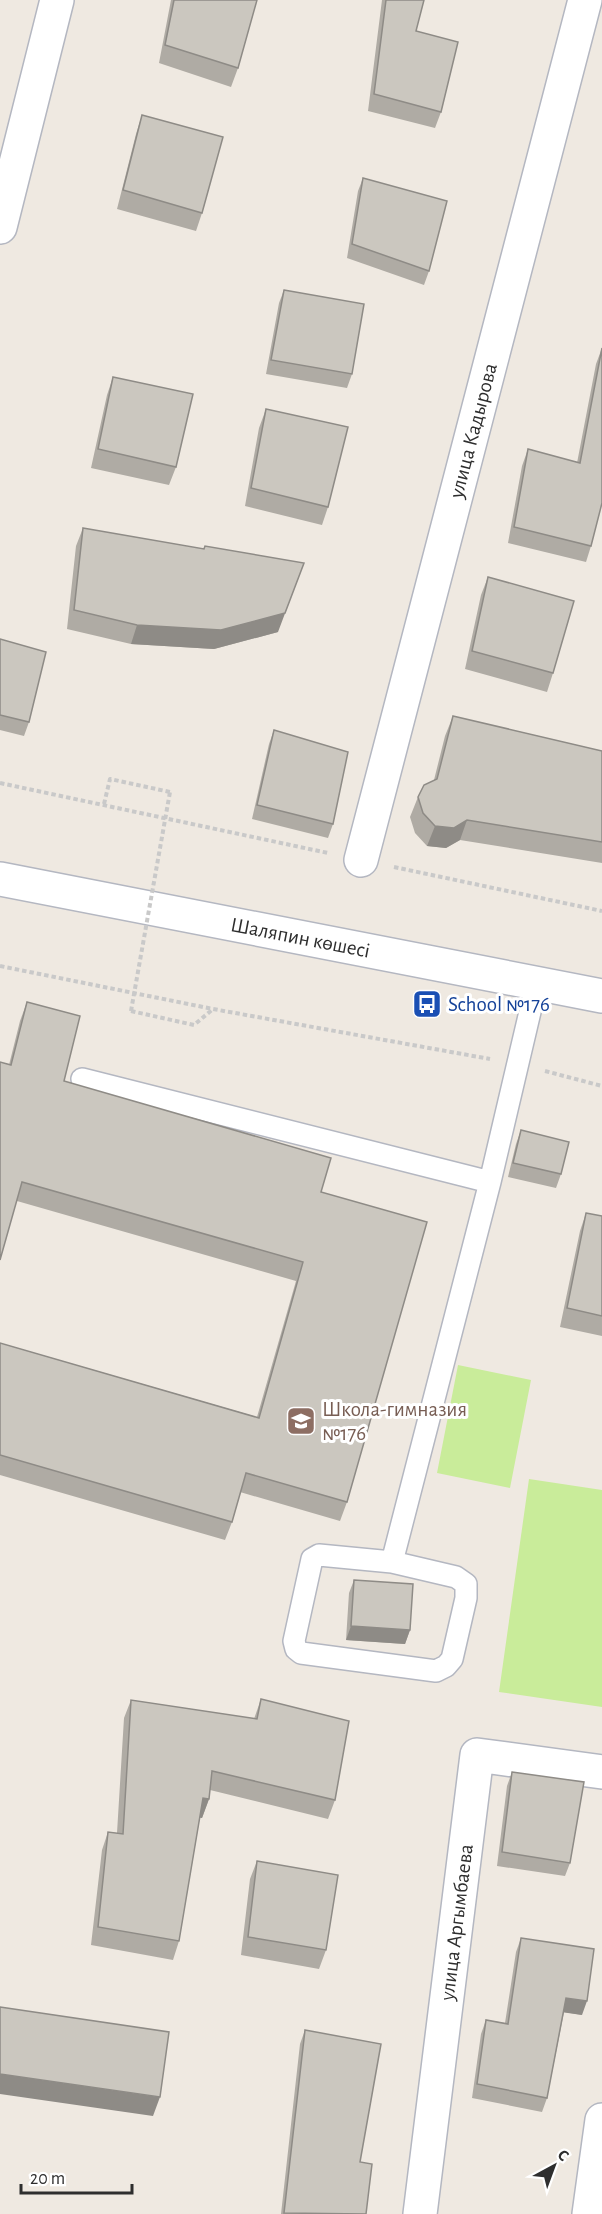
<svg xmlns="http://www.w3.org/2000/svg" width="602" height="2214" viewBox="0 0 602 2214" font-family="'Alegreya Sans',sans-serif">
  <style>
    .pitch { fill: #c9ec9a }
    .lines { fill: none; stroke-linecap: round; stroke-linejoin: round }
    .service-casing { stroke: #b4b7c1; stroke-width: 24 }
    .minor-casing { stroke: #b4b7c1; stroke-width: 36 }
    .secondary-casing { stroke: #b4b7c1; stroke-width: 36 }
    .path { stroke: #c9c9c9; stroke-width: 4; stroke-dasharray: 4.5 3; stroke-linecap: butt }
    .service { stroke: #fff; stroke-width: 21 }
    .minor { stroke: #fff; stroke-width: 33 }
    .secondary { stroke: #fff; stroke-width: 33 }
    .path-bridge { stroke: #c9c9c9; stroke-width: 4; stroke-dasharray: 4.5 3; stroke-linecap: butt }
    .wall { fill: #afaba4 }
    .shaded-wall { fill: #8e8b86 }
    .building { fill: #cbc7bf; stroke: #8e8b86; stroke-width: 1.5 }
    .labels { text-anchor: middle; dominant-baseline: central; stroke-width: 6; stroke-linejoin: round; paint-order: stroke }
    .street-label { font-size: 21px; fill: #2e2e2e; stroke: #fff }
    .transit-label { font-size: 21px; fill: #164399; stroke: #fff; text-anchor: start }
    .education-label { font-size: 21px; fill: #785e54; stroke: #fff; text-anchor: start }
  </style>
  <rect width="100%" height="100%" fill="#efe9e1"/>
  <path class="pitch" d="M458 1365 531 1380 510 1488 437 1473Z
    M529 1479 602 1490V1707L499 1692Z"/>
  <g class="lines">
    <g class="service-casing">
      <path id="service" d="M82 1079 490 1182
        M392 1562 456 1577 466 1584V1598L452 1659 446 1666 436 1671 301 1653 296 1649 294 1641 312 1559 319 1555 392 1562 490 1182 537 982"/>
    </g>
    <g class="minor-casing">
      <g id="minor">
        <path d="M0 227 57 0"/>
        <path id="s1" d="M361 860 585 0"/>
        <path id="s2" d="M420 2214 477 1755 602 1772"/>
        <path d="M589 2214 602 2120"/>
      </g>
    </g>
    <g class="secondary-casing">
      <g id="secondary">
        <path id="s3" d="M0 879 602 996"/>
      </g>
    </g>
    <path class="path" d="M0 783 328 853
      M104 804 110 779 170 792
      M394 867 602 911
      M0 966 213 1009 490 1059
      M131 1011 194 1025 213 1009
      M545 1071 602 1086"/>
    <use href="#service" class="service"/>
    <use href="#minor" class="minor"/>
    <use href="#secondary" class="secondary"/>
    <path class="path-bridge" d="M131 1011 170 792"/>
  </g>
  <path class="wall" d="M171 0H257L238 68 231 87 159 63Z
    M382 0H424L416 31 441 112 435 128 368 111Z
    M142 115 202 213 196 231 117 209 136 134Z
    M363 178 429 271 424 285 347 258 358 191Z
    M284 290 352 374 347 388 266 374 279 303Z
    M602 348 591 546 586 562 508 543 522 466 528 449 577 463 596 364Z
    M113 377 176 467 169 485 91 468 107 395Z
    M266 409 328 507 322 525 245 506 259 428Z
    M83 528 278 632 214 649 131 644 67 629 76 546Z
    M488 577 553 673 547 692 465 669 481 595Z
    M0 639 29 722 24 736 0 730Z
    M453 716 602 751V863L460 840 446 848 427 846 415 833 410 817 418 797 434 780 445 736Z
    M274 730 333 824 328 838 252 819 269 744Z
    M27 1002 64 1081 321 1192 347 1502 340 1521 240 1492 232 1522 225 1540 0 1475V1343L257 1417 296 1281 17 1201 9 1065 20 1021Z
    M521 1130 561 1174 556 1188 508 1177 516 1144Z
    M586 1213 602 1216V1336L560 1327 580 1231Z
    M354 1580 410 1630 405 1644 346 1640 349 1593Z
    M261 1699 335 1800 328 1819 210 1790 209 1799 202 1818 200 1817 179 1941 173 1960 91 1945 102 1850 108 1832 117 1833 124 1718 131 1700 254 1719Z
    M512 1772 570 1863 565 1876 497 1866 507 1786Z
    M257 1861 326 1950 319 1969 241 1955 250 1879Z
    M521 1938 582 2015 564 2012 547 2098 542 2112 472 2098 481 2034 486 2020 505 2023 516 1952Z
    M305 2030 360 2162 366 2214H281L300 2044Z"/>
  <path class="shaded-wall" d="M304 563 278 632 214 649 131 644 137 625Z
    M467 820 460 840 446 848 427 846 435 826Z
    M351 1626 410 1630 405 1644 346 1640Z
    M203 1798 209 1799 202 1818 196 1817Z
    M566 1998 587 2001 582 2015 561 2012Z
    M0 2074 160 2097 153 2116 0 2094Z"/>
  <path class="building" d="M174 0H257L238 68 165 45Z
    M386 0H424L416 31 458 42 441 112 374 94Z
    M142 115 223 137 202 213 123 190Z
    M363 178 447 201 429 271 352 244Z
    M284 290 364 304 352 374 271 360Z
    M602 348V503L591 546 514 527 528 449 580 463Z
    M113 377 193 394 176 467 98 449Z
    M266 409 348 427 328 507 251 488Z
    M83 528 204 549 205 546 304 563 285 613 221 630 137 625 74 610Z
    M488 577 574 601 553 673 472 651Z
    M0 639 46 652 29 722 0 715Z
    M453 716 602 751V842L467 820 454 828 435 826 423 813 418 797 424 785 437 779Z
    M274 730 348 752 333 824 257 805Z
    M27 1002 80 1016 64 1081 331 1158 321 1192 427 1222 347 1502 246 1473 232 1522 0 1455V1343L259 1418 303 1262 22 1182 0 1260V1062L11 1065Z
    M521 1130 569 1142 561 1174 513 1163Z
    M586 1213 602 1216V1316L567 1308Z
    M354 1580 413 1584 410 1630 351 1626Z
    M261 1699 349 1721 335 1800 212 1771 209 1799 203 1798 179 1941 98 1927 108 1832 123 1834 131 1700 257 1719Z
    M512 1772 584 1782 570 1863 502 1852Z
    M257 1861 338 1875 326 1950 248 1937Z
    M521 1938 594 1949 587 2001 566 1998 547 2098 477 2084 486 2020 508 2024Z
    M0 2007 169 2032 160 2097 0 2074Z
    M305 2030 381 2044 360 2162 372 2164 366 2214 284 2213Z"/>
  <defs>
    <g id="bus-square" transform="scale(1.5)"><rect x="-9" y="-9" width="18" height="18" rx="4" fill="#1a4fb4" stroke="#fff"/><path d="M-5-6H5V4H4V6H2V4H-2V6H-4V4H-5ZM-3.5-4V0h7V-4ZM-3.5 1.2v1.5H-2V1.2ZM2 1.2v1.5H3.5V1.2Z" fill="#fff"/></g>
    <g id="school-square" transform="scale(1.5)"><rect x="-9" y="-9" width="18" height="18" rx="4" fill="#8d6e63" stroke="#fff"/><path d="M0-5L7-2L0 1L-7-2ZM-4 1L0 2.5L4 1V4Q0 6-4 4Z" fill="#fff"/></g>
  </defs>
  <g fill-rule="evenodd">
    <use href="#bus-square" x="427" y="1004"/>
    <use href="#school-square" x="301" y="1421"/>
  </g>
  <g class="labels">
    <g class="street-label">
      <text stroke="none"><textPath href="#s1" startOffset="444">улица Кадырова</textPath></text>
      <text stroke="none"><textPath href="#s3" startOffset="306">Шаляпин көшесі</textPath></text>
      <text stroke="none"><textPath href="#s2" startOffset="294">улица Аргымбаева</textPath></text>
    </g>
    <g class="transit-label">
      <text x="448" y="1004">School №176</text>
    </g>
    <g class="education-label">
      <text x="322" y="1409">Школа-гимназия<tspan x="322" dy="24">№176</tspan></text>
    </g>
  </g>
  <g transform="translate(554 2166) rotate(41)" stroke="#ffffff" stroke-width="4.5" paint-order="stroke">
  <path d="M0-4.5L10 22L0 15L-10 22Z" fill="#2e2e2e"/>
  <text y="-9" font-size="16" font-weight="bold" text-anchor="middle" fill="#2e2e2e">С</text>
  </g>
  <path d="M21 2184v9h111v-9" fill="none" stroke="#2e2e2e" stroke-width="3"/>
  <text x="30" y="2184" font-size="18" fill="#2e2e2e" stroke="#ffffff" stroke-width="4.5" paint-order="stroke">20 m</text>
</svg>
